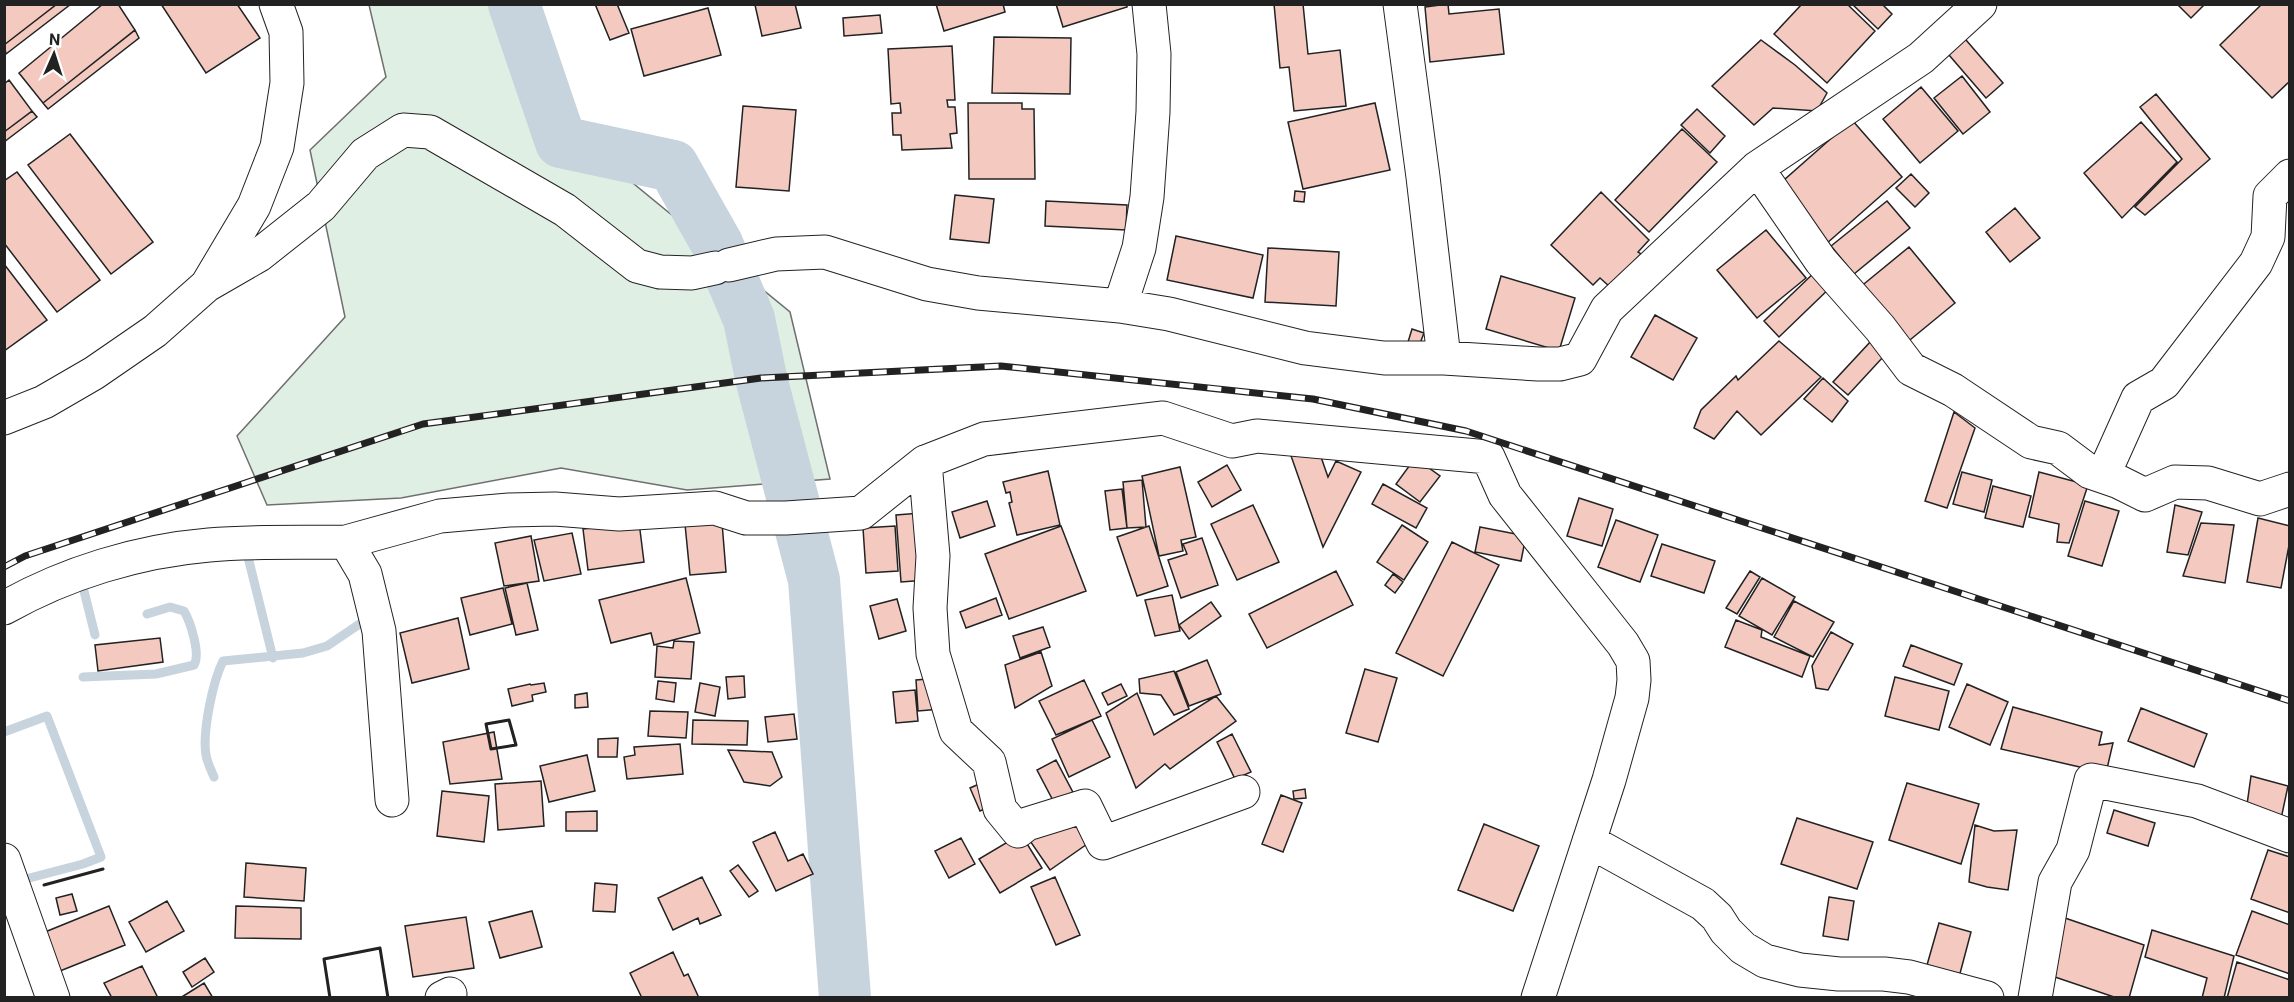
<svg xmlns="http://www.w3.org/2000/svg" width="2294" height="1002" viewBox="0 0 2294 1002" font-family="Roboto,sans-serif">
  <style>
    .green { fill: #e0efe3; stroke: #6f6f6f; stroke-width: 1.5 }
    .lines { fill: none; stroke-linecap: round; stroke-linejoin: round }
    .stream { stroke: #c7d3dd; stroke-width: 9 }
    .river { stroke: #c7d3dd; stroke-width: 52 }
    .building { fill: #f3c9c0; stroke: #222; stroke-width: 1.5 }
    .minor-casing { stroke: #222; stroke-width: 35 }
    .minor { stroke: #fff; stroke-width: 33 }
    .rail-casing { stroke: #222; stroke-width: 7 }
    .rail { stroke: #fff; stroke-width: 4.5; stroke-dasharray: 14; stroke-linecap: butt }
    .wall { stroke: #222; stroke-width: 3 }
  </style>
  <rect width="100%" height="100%" fill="#fff"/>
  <path class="green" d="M369 5H533L578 138 790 312 830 479 687 490 561 468 401 498 267 505 237 436 345 317 310 150 386 77Z"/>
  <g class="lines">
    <path class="stream" d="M246 549 273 658
      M81 579 95 635
      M83 677 156 674 194 665C201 654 190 621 184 611L170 607 147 614
      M4 732 47 716 101 857 83 864 18 881
      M214 777C211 770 207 762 206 755 202 732 213 681 223 661L303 653 327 646 364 621"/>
    <path class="river" d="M514 4 561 142 673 166 717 244 749 319 761 378 814 580 845 998"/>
  </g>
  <path class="building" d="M4 4H57L4 45Z
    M57 4H71L6 54 4 45Z
    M103 4H118L135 30 43 103 19 73Z
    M161 4H237L260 38 206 73Z
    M595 4H617L629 33 610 40Z
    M795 4 801 28 762 36 755 5Z
    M936 4H1003L1005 12 944 31Z
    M1056 4H1127V7L1063 27Z
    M1274 4H1303L1308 54 1340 50 1346 106 1294 111 1289 67 1280 68Z
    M1448 4 1449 14 1499 9 1504 54 1430 62 1425 7Z
    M1802 4H1847L1875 31 1827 83 1774 34Z
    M1852 4H1882L1892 14 1878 29Z
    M2177 4H2205L2191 18Z
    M2262 4H2290V81L2272 98 2220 45Z
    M708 8 721 55 644 76 631 29Z
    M880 15 882 33 844 36 843 18Z
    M135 30 139 38 48 109 43 103Z
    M1960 33 2003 83 1986 98 1943 48Z
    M994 37 1071 38 1070 94 992 93Z
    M1761 40 1795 65 1827 93 1817 111 1773 108 1754 125 1712 86Z
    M952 46 955 100H947L948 107H955L957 133 950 134 952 148 902 150 901 135H893L892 113H901L900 103 891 104 888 49Z
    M1962 76 1990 112 1963 134 1934 98Z
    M9 80 32 111 4 132V84Z
    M1921 87 1958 131 1920 163 1883 119Z
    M2156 94 2210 159 2145 215 2135 207 2182 159 2140 107Z
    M968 103H1022V109H1034L1035 179H969Z
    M1375 103 1390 170 1303 189 1288 122Z
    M743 106 796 110 789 191 736 187Z
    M1697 109 1725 136 1710 153 1681 125Z
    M32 111 37 117 4 142V132Z
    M1852 120 1902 177 1826 244 1776 187Z
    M2141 122 2177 162 2122 218 2084 173Z
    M1682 129 1717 162 1649 232 1615 200Z
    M70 134 153 242 111 274 28 165Z
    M17 172 100 280 57 312 4 243V181Z
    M1911 174 1929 193 1915 207 1896 188Z
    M1295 191 1305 192 1304 202 1294 201Z
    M1601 192 1649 240 1638 252 1641 254 1610 287 1600 278 1593 285 1551 245Z
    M955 195 994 199 989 243 950 239Z
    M1046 201 1127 205 1126 230 1045 226Z
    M1887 201 1910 228 1854 274 1831 246Z
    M2015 208 2040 238 2010 262 1986 232Z
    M1766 230 1806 278 1757 318 1717 270Z
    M1176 236 1263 255 1253 298 1167 280Z
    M1909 247 1955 303 1905 344 1859 288Z
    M1268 248 1339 252 1336 306 1265 302Z
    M4 264 47 320 4 351Z
    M1820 267 1835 283 1779 337 1764 321Z
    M1501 276 1575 298 1559 351 1486 329Z
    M1655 315 1697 338 1673 380 1631 357Z
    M1412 329 1424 333 1419 346 1408 342Z
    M1872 340 1884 356 1848 395 1833 382Z
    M1779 341 1821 377 1761 435 1737 411 1714 439 1694 428 1701 410 1736 376 1738 380Z
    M1823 378 1848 401 1832 422 1804 399Z
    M1954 412 1975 428 1947 508 1925 501Z
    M1290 453 1321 457 1328 477 1336 461 1361 472 1323 547Z
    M1415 458 1440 476 1420 502 1396 484Z
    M1227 465 1241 490 1212 507 1198 482Z
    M1180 467 1196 537 1181 540 1183 551 1159 556 1142 476Z
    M1048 471 1060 525 1017 535 1009 503 1012 502 1010 492 1006 493 1003 482Z
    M1962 472 1992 480 1984 512 1953 504Z
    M2039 472 2088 485 2069 543 2057 542 2059 524 2029 517Z
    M1142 480 1146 527 1127 528 1123 482Z
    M1383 484 1427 508 1416 528 1372 504Z
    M1993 486 2031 496 2023 527 1985 518Z
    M1122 489 1127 528 1110 530 1105 491Z
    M1579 498 1613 509 1602 546 1567 536Z
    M987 501 995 526 960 538 952 512Z
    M2085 501 2119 511 2102 566 2068 556Z
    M1253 505 1279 562 1237 580 1211 524Z
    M2175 505 2202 512 2188 555 2167 552Z
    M721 510 726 572 690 575 684 514Z
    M921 513 927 580 901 582 896 515Z
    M2258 518 2290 526V540L2281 588 2247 582Z
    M1616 520 1658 535 1640 582 1598 567Z
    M639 522 644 562 588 570 583 529Z
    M2201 523 2234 525 2225 583 2183 576Z
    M1402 525 1428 542 1404 580 1377 562Z
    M895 526 898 571 866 573 863 528Z
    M1061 526 1086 591 1009 619 985 554Z
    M1149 526 1168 586 1137 596 1117 537Z
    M1480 527 1526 536 1521 561 1475 552Z
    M572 533 581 574 544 581 534 540Z
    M531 536 539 581 504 586 495 543Z
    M1202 538 1218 585 1181 598 1168 560 1187 554 1183 544Z
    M1452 542 1499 565 1443 676 1396 653Z
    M1662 544 1715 561 1704 593 1651 576Z
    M1336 571 1353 605 1267 648 1249 614Z
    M1750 571 1760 577 1737 614 1726 608Z
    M1393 574 1403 582 1395 593 1385 585Z
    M686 578 700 633 654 645 651 633 611 643 599 600Z
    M1762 578 1795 597 1772 635 1739 616Z
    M527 583 538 630 516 635 505 588Z
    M503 588 512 624 470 635 461 598Z
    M1172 595 1180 631 1155 636 1145 600Z
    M996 598 1002 615 966 628 960 612Z
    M897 599 906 631 879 639 870 606Z
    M1794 601 1834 622 1813 657 1774 637Z
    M1211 602 1221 616 1189 639 1179 625Z
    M458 618 469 669 412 683 400 633Z
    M1736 620 1762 630 1761 637 1810 656 1802 677 1725 647Z
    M1043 627 1050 647 1020 658 1013 636Z
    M1831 632 1853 644 1828 690 1816 688 1812 666Z
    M160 638 163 662 98 671 95 645Z
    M674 641 694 642 691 679 655 677 657 646 673 648Z
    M1911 645 1962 664 1954 685 1903 666Z
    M1041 652 1052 686 1015 708 1005 665Z
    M1207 660 1221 694 1189 706 1176 672Z
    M1365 669 1397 678 1378 742 1346 733Z
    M1174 671 1189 709 1174 715 1161 695 1140 693 1139 679Z
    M744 676 745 697 728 699 726 677Z
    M1895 677 1949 691 1939 730 1885 716Z
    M939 678 941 709 918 711 916 680Z
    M1084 680 1101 716 1056 735 1039 701Z
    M658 681 676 683 674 702 656 699Z
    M544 683 546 692 532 695 533 701 512 706 508 689 530 684 531 685Z
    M700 683 720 687 715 716 695 712Z
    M1121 684 1127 696 1108 705 1102 693Z
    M1967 684 2008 702 1990 745 1949 727Z
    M915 690 918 721 896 723 893 692Z
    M587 693 588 707 575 708V695Z
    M1137 693 1154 735 1216 696 1236 721 1170 769 1165 764 1136 788 1106 713Z
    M2013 707 2102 732 2099 745 2113 743 2106 773 2001 749Z
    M2141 708 2207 734 2194 767 2128 741Z
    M650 711 688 712 686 738 648 736Z
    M794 714 797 739 768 742 765 717Z
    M693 720 748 721 747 745 692 744Z
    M1092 720 1110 757 1069 777 1052 739Z
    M494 732 502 779 450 784 443 742Z
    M1232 734 1251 772 1235 779 1217 742Z
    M618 738 617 757H598V739Z
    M680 744 683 774 627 779 624 757 635 755 634 747Z
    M728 750 772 752 782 777 770 786 744 782Z
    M587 755 595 791 549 802 540 766Z
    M1056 760 1077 800 1058 810 1037 770Z
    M2251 776 2288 786 2281 819 2246 812Z
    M541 781 544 826 498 830 495 784Z
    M986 781 996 804 980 811 970 788Z
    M1907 783 1979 804 1961 864 1889 840Z
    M1305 789 1306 798 1294 799 1293 791Z
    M442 791 489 796 484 842 437 836Z
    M1281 795 1302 803 1283 852 1262 844Z
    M2114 810 2155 823 2148 846 2107 833Z
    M597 811V831H566V812Z
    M1797 818 1873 842 1857 889 1781 864Z
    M1084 823 1090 842 1050 870 1028 838Z
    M1484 824 1539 846 1513 911 1458 890Z
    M1975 825 1994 831 2017 830 2008 890 1987 887 1969 882Z
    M775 832 788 861 803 854 813 874 776 891 753 842Z
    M1021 834 1042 868 1000 893 979 859Z
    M961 838 975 864 949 878 935 851Z
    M2268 850 2290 857V913L2251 899Z
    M246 863 306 868 304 901 244 897Z
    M738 865 758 891 749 897 730 871Z
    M702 877 721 915 700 924 698 918 673 930 658 898Z
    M1055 877 1080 935 1056 945 1031 887Z
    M595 883 617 885 615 912 593 911Z
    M72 894 77 911 60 915 56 898Z
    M1829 897 1854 901 1848 940 1823 936Z
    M167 901 184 931 146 952 129 922Z
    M109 906 125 945 60 971 45 932Z
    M236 906 301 908V939L235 938Z
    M532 911 542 947 500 958 489 922Z
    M2252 911 2290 925V974L2236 955Z
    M466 917 474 968 413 977 405 926Z
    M2065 918 2144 945 2129 998H2117L2046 974Z
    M1939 923 1971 932 1958 981 1925 972Z
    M2152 930 2234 956 2224 998H2202L2207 978 2145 957Z
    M673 952 684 976 688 974 699 998H642L630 973Z
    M205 958 214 972 192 987 183 972Z
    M2237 962 2290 980V998H2227Z
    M142 966 158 998H112L104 983Z
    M204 983 213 998H180L193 990Z"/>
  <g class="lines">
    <g class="minor-casing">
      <path id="minor" d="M1400 4 1423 177 1444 358
        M1757 168 1821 261 1880 328 1911 369 1953 390 2031 442 2058 448 2090 472 2119 482 2145 495 2175 482 2208 483 2260 499 2290 489
        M729 265 776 254 825 252 927 284 978 293 1120 306 1169 314 1305 348 1384 358H1444L1538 364H1560L1580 359 1607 309 1757 168 1921 58 1980 4
        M207 285 259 255 321 206 365 154 403 130 430 132 565 210 637 266 660 272 692 273 715 268
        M1120 306 1139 248 1147 197 1153 112 1154 54 1149 4
        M4 418 44 402 94 373 155 331 207 285 254 206 277 147 287 83 286 32 276 4
        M925 462 933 556 930 608 933 654 956 731 989 762 1000 809 1018 831 1027 824 1085 806 1103 843 1243 792
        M2103 476 2138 398 2164 383 2256 263 2268 237 2270 196 2290 176
        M346 542 440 516 509 510 555 509 619 514 715 508 746 518H786L861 513 925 462 984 439 1163 418 1232 441 1257 436 1488 457 1505 495 1623 644 1633 661 1634 680 1632 698 1609 780 1538 998
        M4 608C66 573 138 551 209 545 254 541 301 543 346 542L365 574 379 631 392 800
        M1589 841 1703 904 1717 917 1726 931 1743 948 1765 961 1800 970 1839 974H1884L1909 977 1987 998
        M4 860 53 998
        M442 998 450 994
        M2035 998 2055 882 2073 850 2091 780 2197 801 2290 836"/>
    </g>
    <use href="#minor" class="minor"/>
    <g class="rail-casing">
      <path id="rail" d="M4 567 25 556 423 424 761 378 1001 366 1313 399 1466 431 2290 701"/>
    </g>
    <use href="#rail" class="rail"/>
    <path class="wall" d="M509 720 516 745 491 749 486 724Z
      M44 885 103 869
      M330 998 324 959 380 948 388 998"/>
  </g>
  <rect width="2294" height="1002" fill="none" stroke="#222222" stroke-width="12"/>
  <g transform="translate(54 54) rotate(3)" stroke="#ffffff" stroke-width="4.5" paint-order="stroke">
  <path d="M0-4.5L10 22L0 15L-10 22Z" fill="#222222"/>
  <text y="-9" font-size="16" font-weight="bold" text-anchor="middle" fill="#222222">N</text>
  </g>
</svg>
